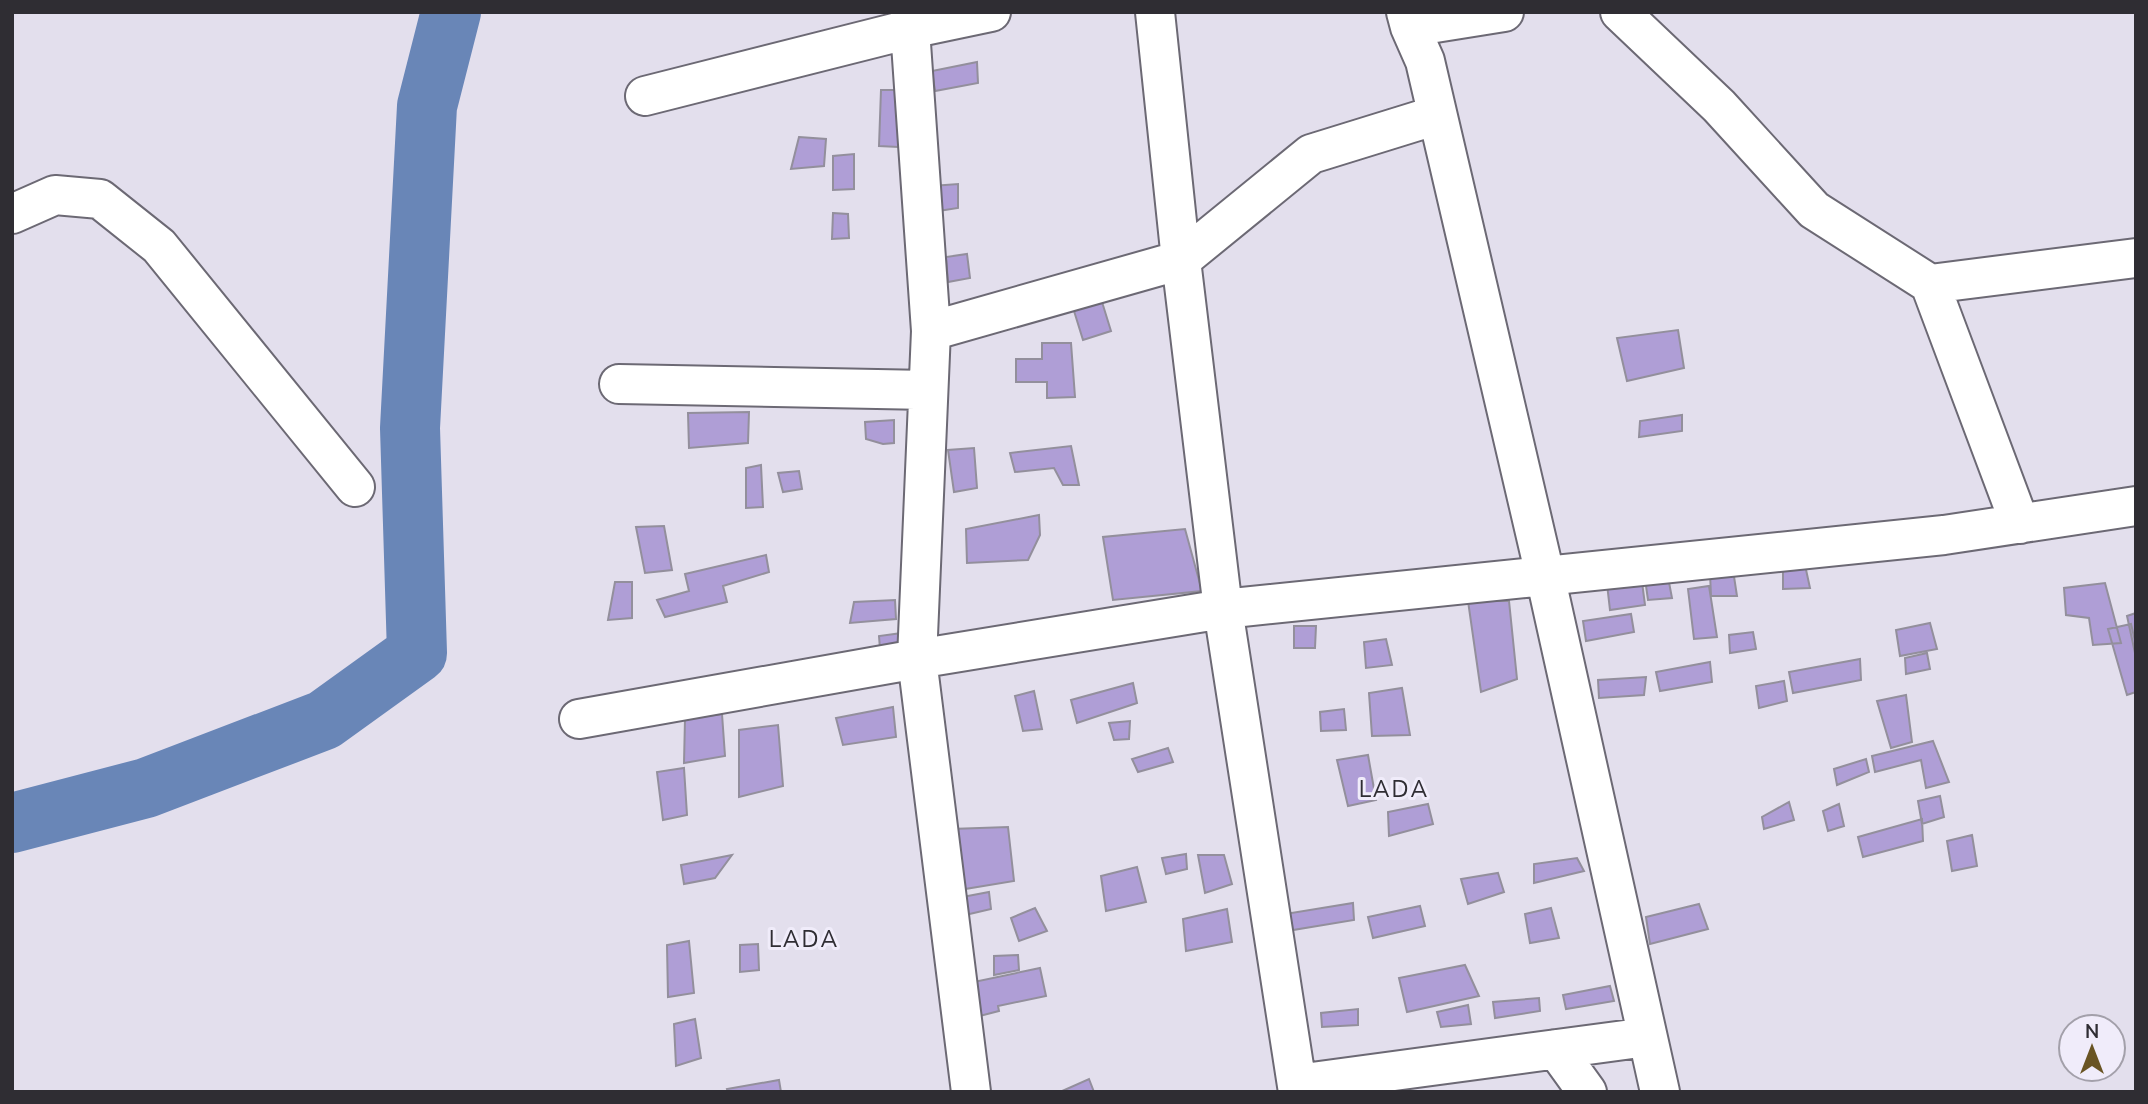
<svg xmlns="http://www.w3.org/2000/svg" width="2148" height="1104" viewBox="0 0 2148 1104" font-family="'Nunito Sans',sans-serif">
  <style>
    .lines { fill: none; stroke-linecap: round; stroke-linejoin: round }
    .river { stroke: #6986b7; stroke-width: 60 }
    .building { fill: #af9ed6; stroke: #938f9c; stroke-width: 2 }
    .minor-casing { stroke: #6c6974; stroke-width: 42 }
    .minor { stroke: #fff; stroke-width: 38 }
    .labels { text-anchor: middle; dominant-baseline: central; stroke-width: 6; stroke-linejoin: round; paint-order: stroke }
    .quarter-label { font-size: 23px; letter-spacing: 2px; fill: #2f2d33; stroke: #f0ecfa }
  </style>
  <rect width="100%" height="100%" fill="#e3dfed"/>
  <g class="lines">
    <path class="river" d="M12 823 146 788 324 720 417 653 410 428 427 106 451 12"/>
  </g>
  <path class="building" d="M977 62 978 83 935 91 932 71Z
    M881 90H898V147L879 146Z
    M799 137 826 139 824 166 791 169Z
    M854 154V189L833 190V156Z
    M958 184V208L932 212V186Z
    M833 213 848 214 849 238 832 239Z
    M967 254 970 278 948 282 946 257Z
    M1098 289 1111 331 1083 340 1070 298Z
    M1678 330 1684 368 1627 381 1617 338Z
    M1042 343H1071L1075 397 1047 398V382H1016V359H1042Z
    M749 412 748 443 689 448 688 413Z
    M1682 415V431L1639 437 1640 421Z
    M894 420V443L883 444 866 439 865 422Z
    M1071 446 1079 485H1063L1054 468 1015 472 1010 453Z
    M974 448 977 488 954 492 948 450Z
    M761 465 763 507 746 508V468Z
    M799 471 802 489 783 492 778 473Z
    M1039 515 1040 535 1028 560 967 563 966 529Z
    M664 526 672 570 645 573 636 527Z
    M1185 529 1202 591 1113 600 1103 537Z
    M766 555 769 572 723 586 727 602 665 617 657 600 689 591 685 574Z
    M1805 565 1810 588 1783 589V566Z
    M1733 570 1737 596H1711L1710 573Z
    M1668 577 1672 598 1648 600 1645 579Z
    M615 582H632V618L608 620Z
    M1642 582 1645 605 1610 610 1607 584Z
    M2105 583 2121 643 2093 645 2089 618 2066 615 2064 588Z
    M1709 586 1717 637 1694 639 1688 589Z
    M895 600 896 619 850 623 854 602Z
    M1468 601H1509L1517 679 1481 692Z
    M2136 613V653H2135L2127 616Z
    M1631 614 1634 632 1586 641 1583 621Z
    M1930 623 1937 649 1900 656 1896 630Z
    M2131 624 2136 645V692L2127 695 2108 629Z
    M1294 626H1316L1315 648H1294Z
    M1753 632 1756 649 1730 653 1729 635Z
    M902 633 901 659 881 662 879 636Z
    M1386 639 1392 665 1366 668 1364 642Z
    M1927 653 1930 669 1906 674 1905 658Z
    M1860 659 1861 680 1793 693 1789 672Z
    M1710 662 1712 682 1660 691 1656 672Z
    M1646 677 1644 695 1599 698 1598 680Z
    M1784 681 1787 701 1759 708 1756 686Z
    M1133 683 1137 703 1077 723 1071 700Z
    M1402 688 1410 735 1372 736 1369 693Z
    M1034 691 1042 729 1023 731 1015 696Z
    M1906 695 1912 742 1891 748 1877 701Z
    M893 707 896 737 843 745 836 718Z
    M1344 709 1346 730 1321 731 1320 712Z
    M722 714 725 756 684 763 685 719Z
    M1130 721 1129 739 1114 740 1109 723Z
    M778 725 783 786 739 797V730Z
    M1933 741 1949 782 1926 788 1921 760 1875 772 1872 756Z
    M1168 748 1173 762 1138 772 1132 759Z
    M1368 755 1376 800 1348 806 1337 760Z
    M1866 759 1869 772 1837 785 1834 769Z
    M684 768 687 815 663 820 657 772Z
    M1940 796 1944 817 1922 824 1918 801Z
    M1789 802 1794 820 1764 829 1762 817Z
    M1428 804 1433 824 1389 836 1388 812Z
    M1839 804 1844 826 1828 831 1823 811Z
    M1922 819 1923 841 1863 857 1858 837Z
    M1008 827 1014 881 959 890 951 829Z
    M1972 835 1977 866 1952 871 1947 841Z
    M1186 854 1187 869 1166 874 1162 858Z
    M732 855 715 878 684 884 681 865Z
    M1198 855H1224L1232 884 1205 893Z
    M1577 858 1584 871 1534 883V864Z
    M1137 867 1146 902 1106 911 1101 876Z
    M1498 873 1504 892 1468 904 1461 879Z
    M989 892 991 909 961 916 957 898Z
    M1353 903 1354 920 1287 931 1285 914Z
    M1699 904 1708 929 1650 944 1646 917Z
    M1420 906 1425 926 1373 938 1368 917Z
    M1035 908 1047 931 1019 941 1011 918Z
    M1551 908 1559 938 1530 943 1525 914Z
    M1227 909 1232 942 1186 951 1183 919Z
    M689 941 694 993 668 997 667 945Z
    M758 944 759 970 740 972V945Z
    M1018 955 1019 970 994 975V956Z
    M1465 965 1479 996 1407 1012 1399 978Z
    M1040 968 1046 996 998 1006 999 1011 972 1018 969 983Z
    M1610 986 1614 1001 1566 1009 1563 995Z
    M1539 998 1540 1011 1495 1018 1493 1002Z
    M1468 1005 1471 1024 1441 1027 1437 1012Z
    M1358 1009V1025L1322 1027 1321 1013Z
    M695 1019 701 1058 676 1066 674 1024Z
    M1089 1079 1094 1092H1060Z
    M779 1080 781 1092H728L727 1089Z"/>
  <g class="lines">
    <g class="minor-casing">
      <path id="minor" d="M1155 12 1181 260 1223 609 1298 1092
        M1406 12 1410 27 1425 61 1545 575 1660 1092
        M1620 12 1719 106 1814 210 1930 284 2136 258
        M1410 27 1504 12
        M910 29 931 331 917 659 971 1092
        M645 96 910 29 991 12
        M12 214 55 195 100 199 159 246 355 487
        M1930 284 2020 524
        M931 331 1181 260 1311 154 1437 115
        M619 384 928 390
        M579 719 917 659 1223 609 1944 535 2136 506
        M1556 1049 1587 1092
        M1297 1084 1647 1037"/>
    </g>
    <use href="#minor" class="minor"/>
  </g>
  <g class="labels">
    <g class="quarter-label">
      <text x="1394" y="789">LADA</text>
      <text x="804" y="939">LADA</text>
    </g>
  </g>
  <rect width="2148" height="1104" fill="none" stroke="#2f2d33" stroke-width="28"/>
  <g transform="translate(2092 1048)"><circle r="33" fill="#f0ecfa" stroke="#a3a0aa" stroke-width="2"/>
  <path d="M0-5L12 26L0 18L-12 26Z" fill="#695423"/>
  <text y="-10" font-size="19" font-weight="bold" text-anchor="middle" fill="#2f2d33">N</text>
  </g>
</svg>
